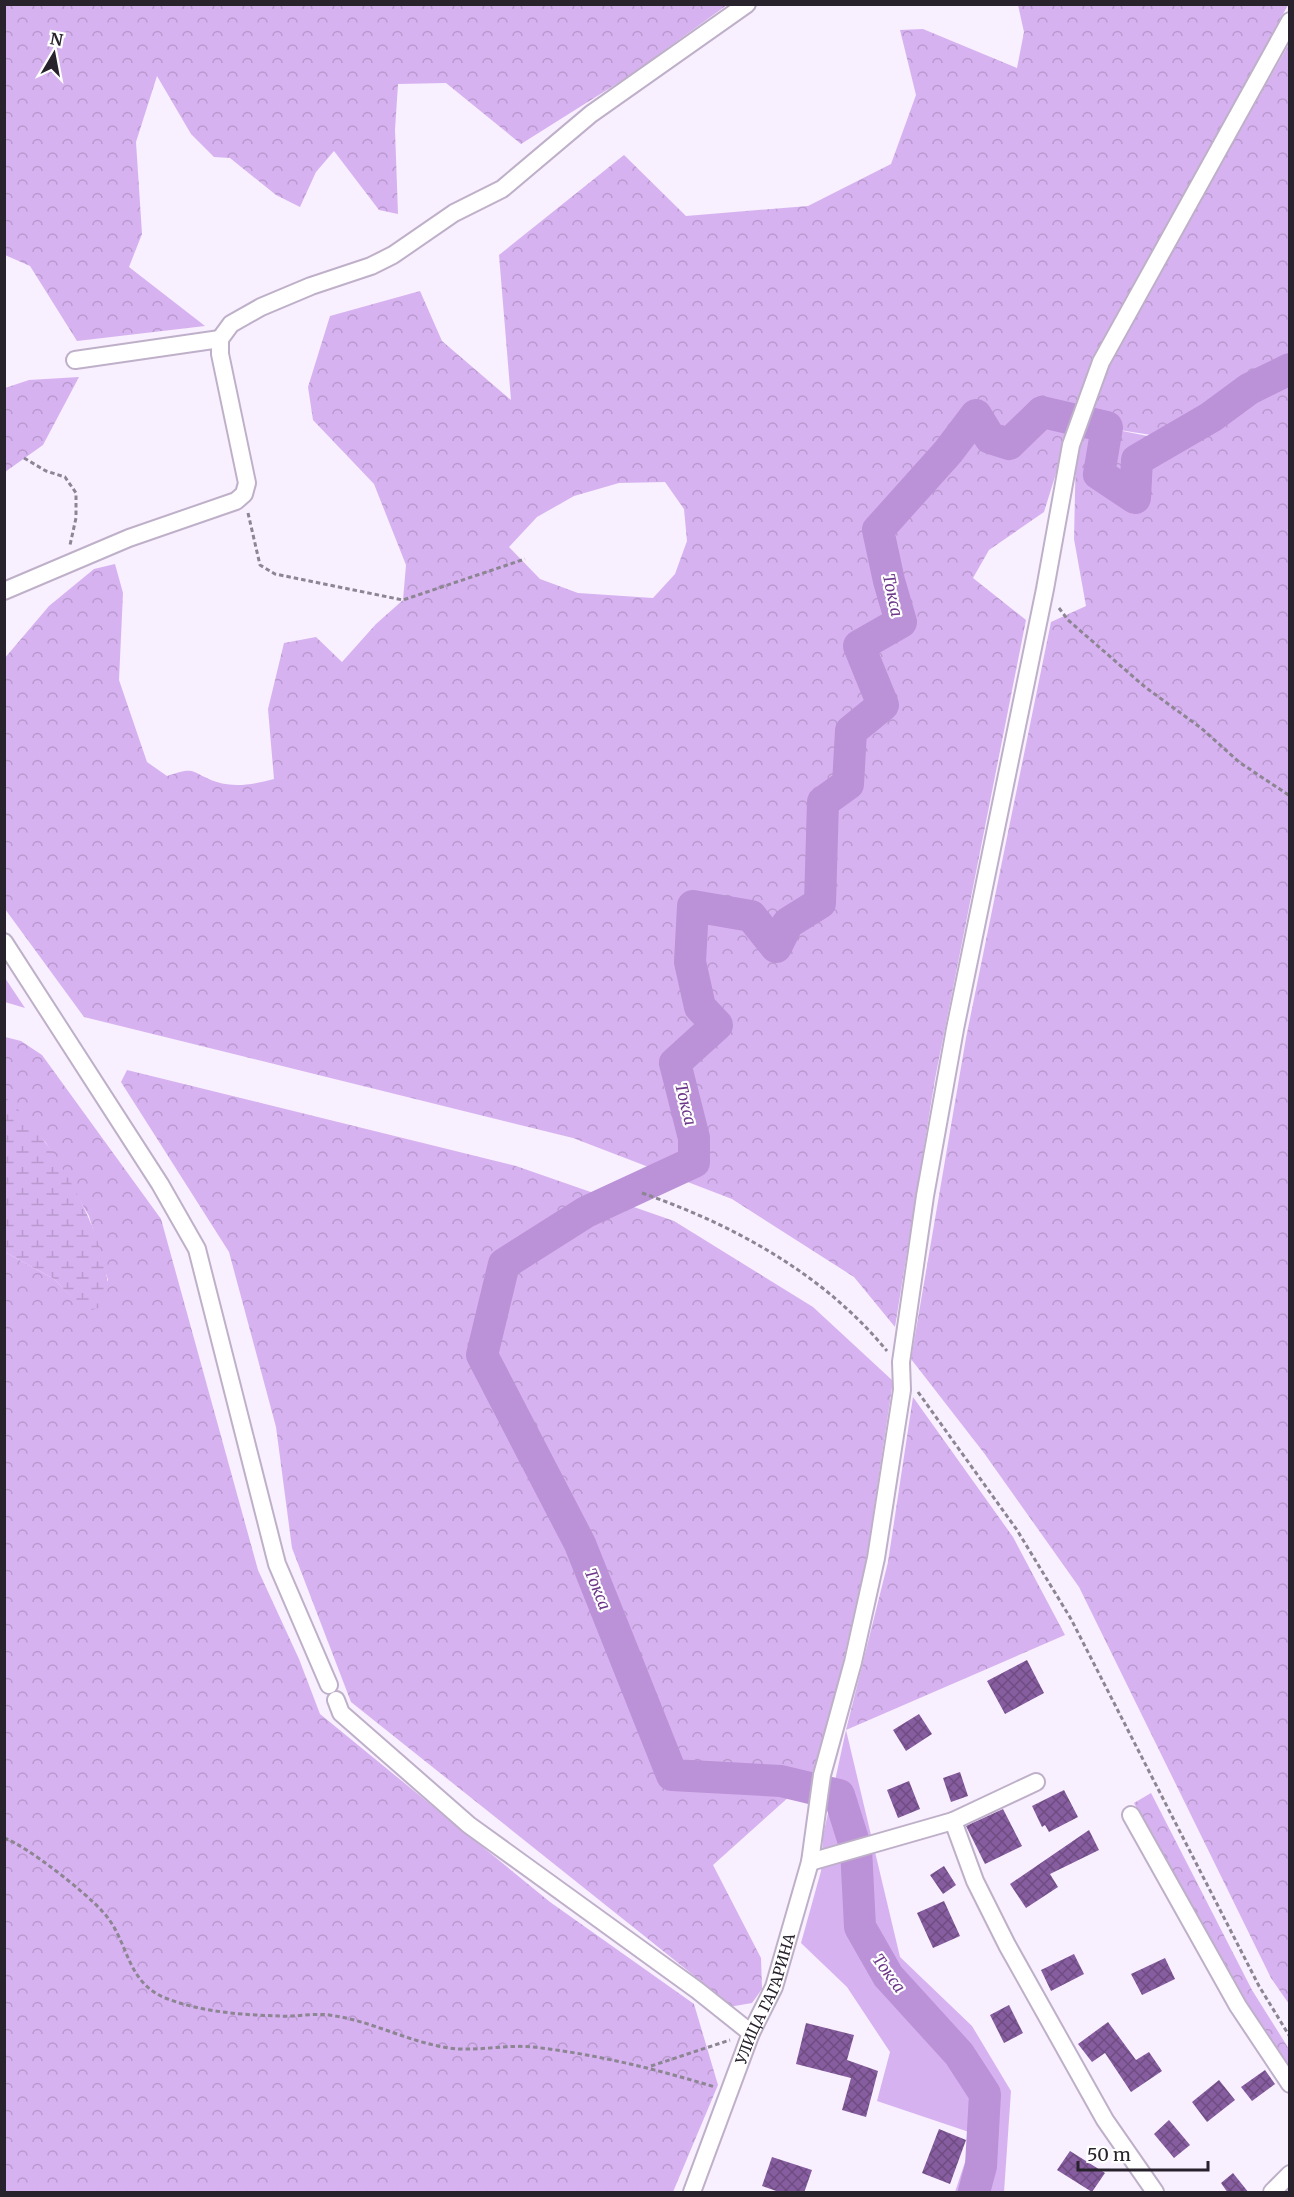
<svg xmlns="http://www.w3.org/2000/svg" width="1294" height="2197" viewBox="0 0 1294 2197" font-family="Merriweather,serif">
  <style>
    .green { fill: #d7b2f0 }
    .forest { fill: url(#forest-crowns); fill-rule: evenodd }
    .wetland { fill: url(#wetland-marsh) }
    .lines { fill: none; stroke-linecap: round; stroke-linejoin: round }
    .river { stroke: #bb91d7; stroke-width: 32 }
    .building { fill: url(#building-cross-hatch) }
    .minor-casing { stroke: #bfb0c9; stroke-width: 20 }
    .path { stroke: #8c8592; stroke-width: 3; stroke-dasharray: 4.5 3; stroke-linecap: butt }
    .minor { stroke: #fff; stroke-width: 16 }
    .labels { text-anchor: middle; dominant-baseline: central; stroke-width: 4.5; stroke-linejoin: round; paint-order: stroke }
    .street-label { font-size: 15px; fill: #28222c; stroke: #fff }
    .water-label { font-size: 16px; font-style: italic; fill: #6c3689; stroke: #fff }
  </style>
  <defs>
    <pattern id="forest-crowns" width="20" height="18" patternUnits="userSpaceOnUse" patternTransform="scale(1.5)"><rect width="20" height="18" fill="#d7b2f0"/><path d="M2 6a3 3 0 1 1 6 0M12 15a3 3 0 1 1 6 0" fill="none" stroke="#b999ce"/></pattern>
    <pattern id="wetland-marsh" width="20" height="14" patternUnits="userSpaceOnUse" patternTransform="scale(1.5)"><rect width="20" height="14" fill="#d7b2f0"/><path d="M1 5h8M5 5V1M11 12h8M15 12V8" fill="none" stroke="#b999ce"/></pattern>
    <pattern id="building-cross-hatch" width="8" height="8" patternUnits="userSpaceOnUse" patternTransform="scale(1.5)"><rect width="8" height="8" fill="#865d9f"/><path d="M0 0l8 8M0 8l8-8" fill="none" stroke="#6e4c82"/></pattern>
  </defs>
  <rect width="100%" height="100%" fill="#f8efff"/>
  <path class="green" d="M846 1730 900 1957 972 2026 1011 2091 1004 2192H955L972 2141 969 2132 877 2101 890 2052 847 1987 801 1943 821 1871 823 1836Z"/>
  <path class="forest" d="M5 4H727V5L629 76 521 144 446 83 398 84 395 130 398 214 379 210 334 151 316 172 300 207 276 195 230 158 214 157 191 134 157 76 136 142 142 234 129 267 205 326 77 341 30 266 5 255Z
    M1018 5H1288L1091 361 1044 512 989 550 973 578 1026 620 935 1079 895 1327 854 1277 732 1199 573 1138 84 1017 5 909 4 659 49 606 94 569 115 564 123 593 119 680 147 762 167 776C198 765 190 773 217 782 236 788 255 784 274 779L268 709 284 643 316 637 342 662 376 624 403 600 406 565 374 484 313 420 308 387 330 316 420 291 442 341 511 400 499 255 624 155 686 216 808 206 891 164 916 95 900 30 923 29 1017 68 1024 32ZM665 482 684 509 687 541 675 574 653 598 578 593 540 579 509 547 537 517 574 496 619 483Z
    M1289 44V366L1248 387 1170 438 1107 428 1173 441 1251 391 1289 373V2004L1271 1978 1079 1587 984 1453 911 1359 966 1038 1051 622 1086 606 1074 539 1076 449 1105 365Z
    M79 377 43 445 5 472V388L29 380Z
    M4 978H5L25 1008 5 1002Z
    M5 1037 21 1041 42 1055 161 1219 258 1570 299 1659 320 1714 550 1902 694 2004 718 2085 673 2192H5V1252L54 1279 86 1311 108 1280 89 1216 46 1143 5 1097Z
    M127 1070 516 1166 674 1221 813 1307 893 1381 867 1555 819 1770 713 1865 761 1958 762 1989 752 2003 729 2007 707 1992 692 1974 351 1702 292 1548 276 1427 229 1252 121 1082Z
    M913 1397 1013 1537 1065 1635 846 1730 888 1562Z
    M1151 1793 1252 1990 1289 2049V2074L1252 2017 1134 1803Z"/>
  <path class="wetland" d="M5 1097C49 1135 100 1221 107 1279 108 1287 105 1298 104 1306L86 1312 54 1279 5 1252Z"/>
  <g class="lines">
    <path class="river" d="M974 2192 981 2166 985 2094 959 2054 888 1976 860 1927 856 1849 839 1795 781 1781 672 1775 580 1544 482 1355 504 1264 586 1212 694 1162V1138L675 1063 717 1025 700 1007 690 962 693 906 751 916 776 947 788 923 820 903 823 802 848 784 851 731 883 705 859 646 901 622 889 581 878 530 948 452 976 415 990 438 1009 444 1042 412 1107 427 1099 474 1135 498 1137 460 1211 417 1249 389 1290 369"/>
  </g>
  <path class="building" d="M1027 1660 1044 1693 1005 1714 987 1681Z
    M919 1714 932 1734 906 1751 893 1730Z
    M960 1772 968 1796 951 1802 943 1778Z
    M909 1781 920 1809 898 1818 887 1790Z
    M1064 1790 1078 1817 1049 1832 1045 1825 1042 1827 1032 1806Z
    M1003 1809 1022 1846 985 1864 966 1826Z
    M1089 1830 1099 1850 1050 1874 1058 1887 1026 1908 1010 1884Z
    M944 1866 956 1885 943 1894 930 1875Z
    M944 1901 960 1936 933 1948 917 1913Z
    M1074 1954 1084 1974 1051 1991 1041 1970Z
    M1165 1958 1175 1979 1142 1995 1131 1974Z
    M1009 2005 1023 2033 1004 2043 990 2015Z
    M1108 2022 1136 2060 1149 2052 1162 2071 1131 2092 1105 2053 1092 2062 1078 2044Z
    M806 2023 854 2035 847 2060 878 2071 866 2117 842 2110 851 2078 796 2064Z
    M1265 2070 1275 2084 1252 2101 1241 2087Z
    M1219 2080 1235 2100 1207 2122 1192 2102Z
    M1169 2120 1190 2145 1174 2158 1154 2134Z
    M939 2129 966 2140 950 2184 922 2173Z
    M1070 2151 1105 2173 1092 2192 1057 2170Z
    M772 2157 812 2170 804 2193H782L762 2186Z
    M1233 2173 1249 2193H1228L1221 2183Z"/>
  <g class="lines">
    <g class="minor-casing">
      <g id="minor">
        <path d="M75 360 220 339"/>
        <path d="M4 591 129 538 236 501 244 494 247 483 220 354V339L231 324 261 307 311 286 371 266 393 255 454 213 502 189 591 114 747 4"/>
        <path d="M4 942 160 1184 197 1249 277 1564 329 1685"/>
        <path d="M336 1700 341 1713 469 1825 697 1990 751 2033"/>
        <path d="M1131 1815 1238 2006 1290 2084"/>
        <path d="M953 1821 1036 1782"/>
        <path d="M810 1862 953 1821 975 1881 1007 1945 1105 2120 1155 2192"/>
        <path id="s1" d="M692 2192 751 2033 774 1987 810 1862 822 1775 853 1662 876 1558 902 1390 901 1362 925 1196 955 1029 1045 589 1071 445 1101 362 1290 21"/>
        <path d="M1272 2192 1290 2174"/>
      </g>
    </g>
    <path class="path" d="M24 458 46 471 65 477 76 493V518L70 545
      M248 513 260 565 275 574 403 600 525 559
      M1059 608 1068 620 1145 687 1201 728 1239 762 1290 796
      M642 1193C734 1225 824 1274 887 1351
      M918 1392 1017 1530 1071 1619 1259 1986 1290 2037
      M4 1838C27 1846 85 1892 102 1911 130 1940 124 1983 168 1999 202 2012 243 2015 280 2016 296 2017 313 2013 329 2015 369 2020 404 2040 443 2047 473 2053 503 2044 533 2047 595 2054 656 2069 715 2087
      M651 2066 730 2040"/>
    <use href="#minor" class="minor"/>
  </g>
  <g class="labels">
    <g class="street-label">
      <text stroke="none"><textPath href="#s1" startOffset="207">УЛИЦА ГАГАРИНА</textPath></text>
    </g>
    <g class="water-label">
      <text transform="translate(893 595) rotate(78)">Токса</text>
      <text transform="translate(686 1104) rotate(76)">Токса</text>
      <text transform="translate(598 1589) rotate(68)">Токса</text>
      <text transform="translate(889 1973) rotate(54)">Токса</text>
    </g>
  </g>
  <rect width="1294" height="2197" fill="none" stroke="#28222c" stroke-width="12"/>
  <g transform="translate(54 54) rotate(10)" stroke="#ffffff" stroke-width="4.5" paint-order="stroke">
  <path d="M0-4.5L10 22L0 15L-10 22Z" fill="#28222c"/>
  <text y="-9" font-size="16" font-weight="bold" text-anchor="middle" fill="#28222c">N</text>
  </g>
  <path d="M1078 2161v9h130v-9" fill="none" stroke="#28222c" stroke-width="3"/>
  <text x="1087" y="2161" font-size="18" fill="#28222c" stroke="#ffffff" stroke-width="4.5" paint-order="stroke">50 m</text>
</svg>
